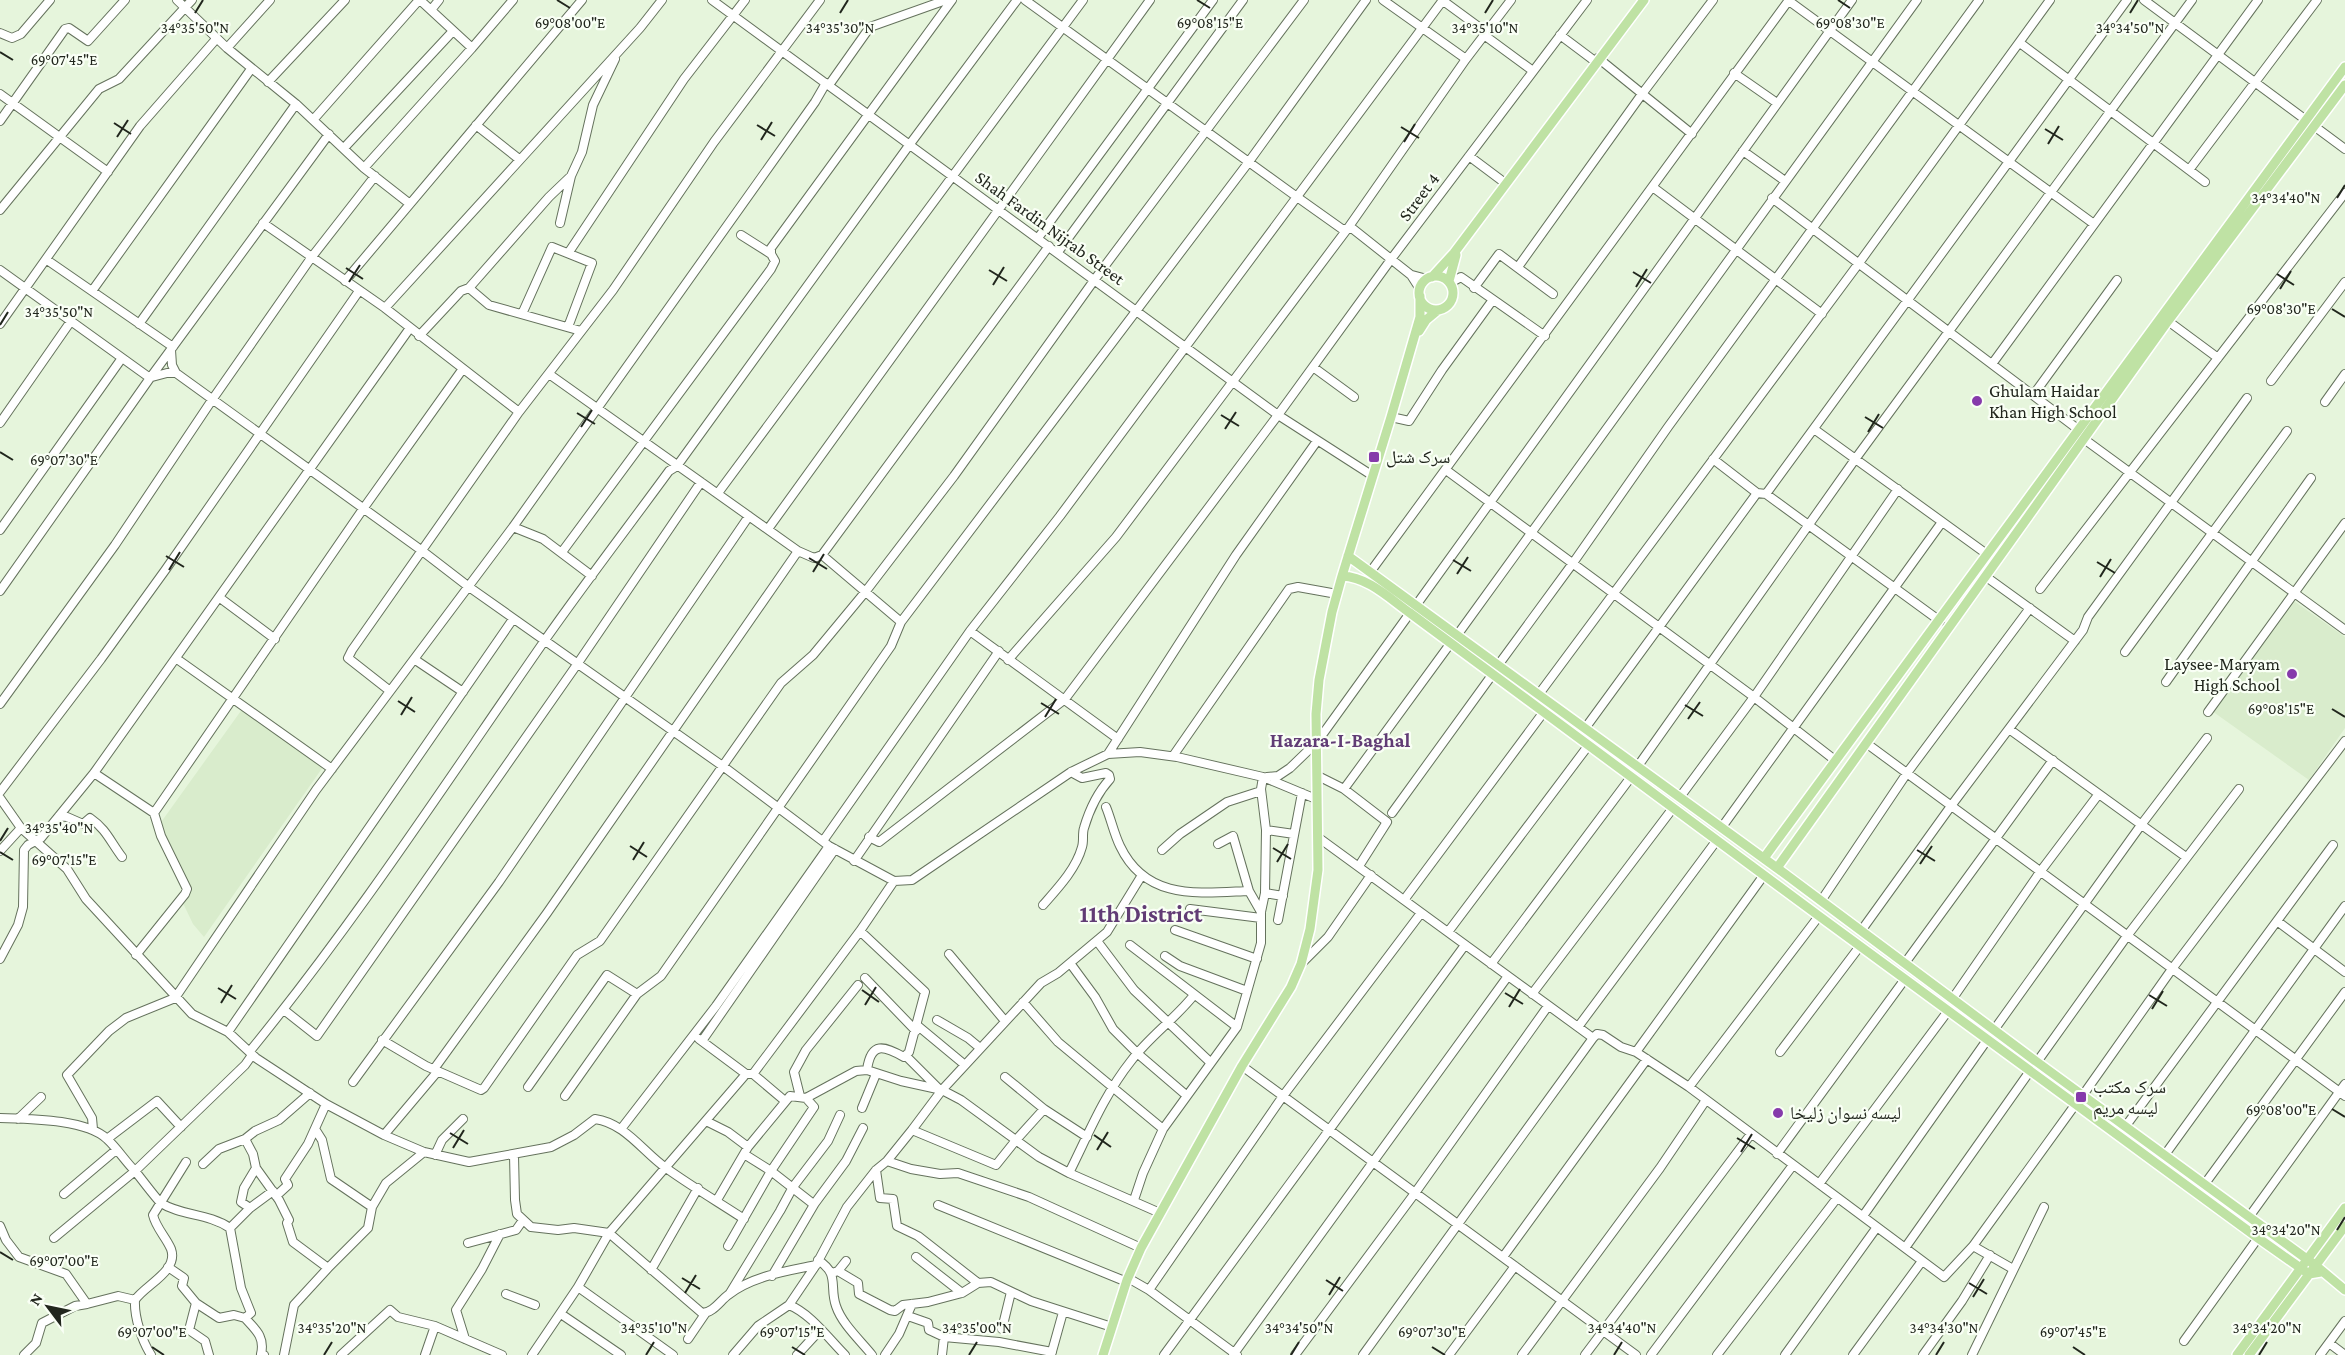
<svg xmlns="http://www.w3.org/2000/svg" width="2345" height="1355" viewBox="0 0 2345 1355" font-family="'Crimson Pro','Noto Naskh Arabic',serif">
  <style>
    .built { fill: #d9eccc }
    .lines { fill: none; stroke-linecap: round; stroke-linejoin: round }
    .minor-casing { stroke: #65725d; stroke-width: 10 }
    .major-casing { stroke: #fff; stroke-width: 12 }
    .minor { stroke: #fff; stroke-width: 8 }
    .major { stroke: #bfe2a4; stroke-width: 9 }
    .ticks { fill: none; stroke: #21261d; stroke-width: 2 }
    .poi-dot { fill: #863aab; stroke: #f9fff5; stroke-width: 2 }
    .labels { text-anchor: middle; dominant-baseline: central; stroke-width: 4.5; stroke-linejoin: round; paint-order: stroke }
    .street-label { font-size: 18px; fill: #21261d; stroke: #f9fff5 }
    .poi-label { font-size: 18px; fill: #21261d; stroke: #f9fff5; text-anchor: start }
    .neighbourhood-label { font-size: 20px; font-weight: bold; fill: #613c75; stroke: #f9fff5 }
    .district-label { font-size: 24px; font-weight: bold; fill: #613c75; stroke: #f9fff5 }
    .ticks-label { font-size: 15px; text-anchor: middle; fill: #21261d; stroke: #f9fff5; stroke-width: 4.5; stroke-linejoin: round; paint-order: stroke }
  </style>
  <rect width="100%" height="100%" fill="#e6f5dc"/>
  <path class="built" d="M2291 599 2345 637V728L2309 780 2212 711Z
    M243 708 323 767 204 937 193 924 182 901 189 892 159 825Z"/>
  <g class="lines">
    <g class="minor-casing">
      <path id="minor" d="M177 0 227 48 296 104 364 168 410 204
        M420 0 472 48
        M712 0 1278 415 1373 476
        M1025 0 1297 197 1342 229H1353L1411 275 1420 289
        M1383 0 1466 59
        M1442 0 1487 33
        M2144 0 2345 149
        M1789 1 2094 224
        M431 10 439 0
        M0 33 12 38 21 34 50 0
        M1484 35 1533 71
        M1560 35 1596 62
        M2020 43 2205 182
        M227 48 270 0
        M1598 58 1692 134
        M1734 73 1777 103
        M268 82 345 0
        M829 85 870 27 946 0
        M0 94 108 172
        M313 120 419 0
        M0 121 65 29 69 28 88 41 125 0
        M476 125 519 159
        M344 148 453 31
        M1743 151 1785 181
        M1469 156 1505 183
        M364 168 472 48 513 0
        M2189 170 2317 0
        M1654 188 1822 314
        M1772 198 2079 430
        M0 210 99 89 119 79 192 0
        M263 223 385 308 519 412
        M560 223 571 176 582 152 593 105 615 59
        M741 235 771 254
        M1038 238 1213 0
        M569 252 684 79 745 0
        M1058 252 1243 0
        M47 260 173 347
        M1518 267 1642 94 1713 0
        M0 270 150 378
        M1412 275 1427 279
        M345 281 582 0
        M1450 283 1461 277 1545 336
        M469 288 489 305 581 331
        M1474 288 1499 254 1553 294
        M92 291 251 69
        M385 308 640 28 662 0
        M522 314 552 247 592 263 568 327
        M2168 321 2218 358
        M0 324 140 126 217 38
        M139 324 296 104
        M419 336 461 291 469 288 549 197 571 176
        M171 350 172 365 176 373 421 550 469 587 724 767 829 846 894 881 912 880 1071 772 1108 754 1140 752 1177 757 1263 777 1316 799
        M1992 364 2258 0
        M1313 367 1354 397
        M549 374 798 551 814 558 822 555 1049 246
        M152 377 167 373H176
        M2271 381 2345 282
        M2034 394 2117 280
        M2325 402 2345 374
        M1391 417 1409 421 1442 370 1492 301
        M0 423 71 321
        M1814 429 1988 555
        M2084 439 2345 630
        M1713 459 1757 493 1766 494 1940 621
        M1446 470 1754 697 1836 761
        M718 493 1083 0
        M1766 494 2127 0
        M513 527 543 539 592 576
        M768 529 1150 0
        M0 530 122 358
        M562 552 771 269 775 261 771 254V248L952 0
        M822 555 901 622
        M1371 571 1789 0
        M1985 576 2075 641
        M2040 589 2345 193
        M0 591 150 378 329 134
        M220 598 275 639
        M1417 604 1852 0
        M970 631 1118 739
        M1458 634 1917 0
        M2125 652 2287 431
        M177 659 332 769
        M414 659 463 692
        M1008 660 1116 537 1348 228 1466 59 1511 0
        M1499 664 1573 563 1668 427 1979 0
        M2166 682 2311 478
        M390 691 348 658 352 650 519 412 613 290 714 142 820 0
        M1539 694 1859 263 2050 0
        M0 704 115 545 212 400 311 258 375 176
        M2208 712 2345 523
        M2009 729 2186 857
        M1578 738 1757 493
        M1866 743 2345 1096
        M1108 754 1236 555 1317 441
        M1173 756 1289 589 1298 587 1337 594
        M1638 766 1856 458 2192 0
        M94 773 154 813 161 836 187 889 185 894 136 955
        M1316 775 1344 789 1387 822 1359 866
        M1267 777 1278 776 1290 768 1317 742 1410 613
        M1344 789 1450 644
        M0 792 101 659 166 569 359 291
        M1680 797 1754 697 1898 489
        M0 798 21 828 67 869 86 899 192 1014 228 1032 256 1058 326 1104 384 1135 424 1152 469 1162 551 1147 574 1135 595 1119C625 1123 643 1152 666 1168 691 1186 718 1202 744 1219
        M1106 807C1111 819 1114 834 1120 846 1146 901 1199 893 1249 891
        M154 813 363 509 462 370
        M1392 813 1492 675
        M59 816 67 817 83 824 90 818C106 829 110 841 122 857
        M1722 827 1942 522
        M1266 830 1294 834
        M869 837 879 842 1065 699 1278 415 1392 258 1587 0
        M1319 838 1593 1038 1597 1034 1603 1035 1621 1047 1636 1052 1689 1087 1944 1277 1973 1246 2075 1105
        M823 841 970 631 1060 516 1443 0
        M1218 844 1233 836 1249 891 1261 912
        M1162 850 1180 834 1227 802 1261 791
        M0 851 21 828
        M854 861 999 651
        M1265 893 1283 896
        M1404 900 1543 713
        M1821 901 1907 773 2030 608
        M1043 905C1058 888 1076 869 1082 847 1084 841 1082 834 1084 828 1089 811 1098 792 1110 779L1109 775 1106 773 1082 778 1071 772
        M1190 909 1261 918
        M1278 920 1302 793
        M2277 921 2345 972
        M1175 930 1257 959
        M860 931 925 992 909 1052 904 1057C884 1046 871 1041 867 1070
        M1861 931 1951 806 2083 630 2088 617 2247 398
        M1448 932 1588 746
        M1097 941 1134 990 1210 1062
        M1130 945 1237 1027
        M949 954 1005 1021
        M1165 956 1180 966 1247 991
        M0 959 18 925 23 907 24 850 28 845 41 838 94 773 410 328
        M1070 963 1095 997 1113 1029 1137 1053 1186 1095
        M1905 963 2053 760
        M1301 964 1328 937 1371 875
        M1491 964 1631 777
        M865 978 916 1031
        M1532 994 1673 808
        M1953 998 2040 872 2098 795
        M1023 1002 1058 1042 1163 1129
        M284 1010 317 1036 578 663 701 482
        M937 1020 968 1038 980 1048
        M918 1026 965 1065
        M1578 1027 1717 840
        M1994 1030 2141 825 2207 738
        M228 1032 513 619
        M699 1039 746 1074
        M382 1040 426 1066 481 1090 484 1088 577 955 600 941 781 683 813 655 866 591 954 476 1095 279 1304 0
        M702 1041 835 849
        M250 1051C357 920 449 778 545 640 585 583 628 527 669 471L677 466 910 144 1017 0
        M1636 1052 1764 875
        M1780 1052 1860 946
        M906 1056 940 1090
        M2037 1062 2127 936 2239 789
        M1242 1066 1636 1355
        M434 1069 547 913 798 551
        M753 1074 785 1101
        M1005 1077 1044 1109 1087 1137
        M353 1082 499 882 749 516
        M528 1087 607 975 637 994
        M1689 1087 1819 916
        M2083 1095 2172 969 2345 741
        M565 1096 637 994 661 976 891 646 901 622 1248 163 1366 0
        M800 1096 794 1072 806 1050 858 985
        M862 1108 876 1074
        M0 1118C29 1119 86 1119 107 1139 117 1148 125 1161 135 1171 140 1177 157 1200 161 1203 181 1216 208 1213 230 1228L241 1288 251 1313 245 1318C256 1330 265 1337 261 1354L264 1355
        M18 1119 41 1097
        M706 1121 728 1132 748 1147
        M2125 1127 2333 845
        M93 1129 92 1118 67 1075 109 1031 126 1018 175 998 316 790 513 527 815 102 826 83
        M315 1129 322 1140 331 1179 372 1207
        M621 1129 716 1006 829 846
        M912 1130 996 1165 1016 1140 1044 1109
        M384 1135 438 1071
        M107 1139 157 1101 181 1127
        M744 1154 771 1171 812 1203H815L846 1161 863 1128
        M1777 1154 1905 979
        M435 1155 442 1140 463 1119
        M514 1155 515 1200 517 1214 531 1227 558 1230 574 1228 609 1233 702 1313C713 1313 720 1301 728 1295 752 1276 787 1271 816 1265
        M2164 1156 2345 906
        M887 1161 911 1169 940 1174 958 1173 1029 1197 1141 1248
        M203 1164 219 1149 245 1139 255 1131 279 1120 310 1093
        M256 1168 279 1200 289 1220 287 1223 293 1242 328 1268
        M876 1170 880 1198 893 1199 897 1226 918 1236 978 1283
        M1069 1173C1088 1135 1104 1095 1131 1061 1150 1036 1175 1019 1194 995
        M1819 1184 1948 1011
        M2204 1185 2345 992
        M64 1194 116 1150
        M276 1196 288 1185 285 1179 308 1144 326 1104
        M717 1200 748 1147 790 1096 806 1098 856 1071 867 1070 901 1081 942 1090 961 1100 1039 1157 1069 1173 1160 1213
        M1134 1200 1143 1173 1163 1129 1237 1027 1261 943V912L1265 893 1266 830 1261 789 1263 777
        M938 1205 1127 1282
        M250 1208 273 1191
        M1863 1216 1987 1040
        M2249 1217 2345 1084
        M0 1226 6 1240 19 1257 66 1274 87 1304 118 1296 135 1300
        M230 1228 250 1208 241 1202 244 1188 256 1168 253 1154 245 1139
        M54 1238 135 1171 245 1065 252 1055
        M468 1243 516 1230 523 1220
        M728 1246 771 1171 814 1107 806 1098
        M1973 1246 2013 1269
        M1905 1248 2030 1071
        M916 1257 962 1293
        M1503 1257 1647 1059
        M818 1260C840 1274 829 1286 836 1306 842 1324 860 1340 872 1355
        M168 1267 184 1278 182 1286 196 1303 219 1318 234 1315 245 1318
        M651 1270 698 1188
        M838 1271 846 1261
        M832 1273 838 1271 858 1283 859 1294 890 1310 895 1311 903 1305 928 1302 962 1293 978 1283 991 1282 1031 1301 1112 1327
        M772 1276 815 1203
        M1128 1278 1149 1290 1237 1355
        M578 1287 673 1355
        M1149 1290 1283 1096 1421 913
        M730 1293 780 1211 793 1187 828 1141 840 1115
        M506 1294 535 1305
        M196 1303 189 1330 205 1341 209 1355
        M789 1305C810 1313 829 1339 845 1355
        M561 1314 621 1355
        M908 1316 928 1323 929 1330 944 1337 999 1342 1052 1352
        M1002 1329 1011 1292
        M465 1339 456 1310 482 1269 500 1234
        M688 1339 705 1314
        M2184 1341 2258 1238
        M2329 1343 2345 1355
        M24 1355 36 1343 42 1323 75 1306 87 1304
        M151 1355C142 1341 134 1317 135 1300 145 1285 179 1271 171 1249 166 1237 156 1228 153 1215L186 1162
        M284 1355 294 1305 328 1268 368 1228 372 1207 386 1183 424 1152
        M341 1355 390 1310 398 1317 435 1326 502 1355
        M425 1355 435 1326
        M532 1355 578 1287 609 1233 746 1074H753L860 931 894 881
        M733 1355 758 1326 789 1305 816 1265 847 1207 876 1170 887 1161 912 1130 942 1090 1041 983 1058 973 1107 932 1142 875
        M797 1355 820 1330
        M885 1355 899 1334 912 1304
        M942 1355 944 1337
        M1051 1355 1063 1312
        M1164 1355 1465 945
        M1233 1355 1508 976
        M1295 1355 1415 1193 1548 1006
        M1363 1355 1593 1038
        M1449 1355 1515 1266
        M1522 1355 1660 1168 1706 1100
        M1585 1355 1751 1134
        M1651 1355 1793 1165
        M1717 1355 1837 1198
        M1785 1355 1877 1227
        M1853 1355 1922 1261
        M1923 1355 1962 1301 1990 1255
        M1972 1355 2044 1207
        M2320 1355 2345 1321"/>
    </g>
    <g class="major-casing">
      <path id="major" d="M1419 293a17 17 0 1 1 34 0a17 17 0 1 1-34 0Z
        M1432 277 1454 253 1644 0
        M1449 281 1456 255
        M1419 331 1426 320 1438 310
        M1348 556 1777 868 2037 1062 2315 1265 2345 1290
        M1342 576C1368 577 1389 598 1410 613L1819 916 2258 1238 2309 1274 2321 1272
        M1764 858 2345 67
        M1777 868 2168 321 2345 85
        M1103 1355 1127 1280 1141 1248 1242 1066 1291 987 1301 964 1310 929 1318 870 1316 714 1319 680 1332 612 1342 576 1391 417 1420 317V296
        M2237 1355 2345 1208
        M2249 1355 2345 1226"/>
    </g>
    <use href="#minor" class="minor"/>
    <use href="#major" class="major"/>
  </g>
  <path class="ticks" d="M557 0 570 8M1197 0 1210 8M1838 0 1850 8M195 13 203 0M840 13 848 0M1485 13 1493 0M2130 13 2138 0M0 52 13 60M114 123 131 134M757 125 775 136M1401 127 1419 138M2045 129 2063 140M117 137 128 120M761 140 772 122M1404 142 1415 124M2048 144 2059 126M2337 198 2345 185M346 268 363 279M989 270 1007 281M1633 272 1651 283M2277 274 2294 285M349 282 360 265M993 285 1004 267M1636 287 1647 269M2280 289 2291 271M2332 309 2345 317M0 325 8 312M577 413 595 424M1221 415 1239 426M1865 417 1883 428M581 427 592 410M1225 429 1236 412M1868 432 1879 414M0 452 13 460M166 556 184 567M809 558 827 569M1453 560 1471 571M2097 562 2115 573M169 570 180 552M813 572 824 554M1457 574 1468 557M2100 577 2111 559M398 701 415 712M1041 703 1059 714M1685 705 1703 716M2332 709 2345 717M401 715 412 697M1045 717 1056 699M1688 719 1700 702M0 841 8 828M630 846 647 857M1273 848 1291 859M1917 850 1935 861M0 852 13 860M633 860 644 842M1277 862 1288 844M1920 864 1932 846M218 988 236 999M862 990 879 1002M1505 993 1523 1004M2149 995 2167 1006M221 1003 232 985M865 1005 876 987M1509 1007 1520 989M2152 1009 2163 991M2332 1109 2345 1117M450 1133 468 1144M1094 1135 1111 1147M1737 1138 1755 1149M453 1148 464 1130M1097 1150 1108 1132M1741 1152 1752 1134M2337 1230 2345 1217M0 1252 13 1260M682 1278 700 1289M1326 1280 1343 1291M1969 1283 1987 1294M685 1293 696 1275M1329 1295 1340 1277M1973 1297 1984 1279M152 1347 164 1355M792 1347 805 1355M1432 1347 1445 1355M2073 1347 2085 1355M324 1355 332 1342M646 1355 654 1342M969 1355 977 1342M1291 1355 1299 1342M1614 1355 1622 1342M1936 1355 1944 1342M2259 1355 2267 1342"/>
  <g class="poi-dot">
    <circle cx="1977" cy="401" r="6"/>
    <rect x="1368" y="451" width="12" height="12" rx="3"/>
    <circle cx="2292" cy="674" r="6"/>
    <rect x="2075" y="1091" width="12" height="12" rx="3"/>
    <circle cx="1778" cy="1113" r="6"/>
  </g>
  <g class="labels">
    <g class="street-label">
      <text transform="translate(1419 197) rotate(-53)">Street 4</text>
      <text transform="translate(1050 228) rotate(36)">Shah Fardin Nijrab Street</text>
    </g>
    <g class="poi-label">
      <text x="1989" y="391">Ghulam Haidar<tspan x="1989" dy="21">Khan High School</tspan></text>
      <text x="1386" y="457">سرک شتل</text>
      <text x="2280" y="664" text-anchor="end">Laysee-Maryam<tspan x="2280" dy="21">High School</tspan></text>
      <text x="2093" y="1087">سرک مکتب<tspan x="2093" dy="21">لیسه مریم</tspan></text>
      <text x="1790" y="1113">لیسه نسوان زلیخا</text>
    </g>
    <g class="neighbourhood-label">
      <text x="1340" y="740">Hazara-I-Baghal</text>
    </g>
    <g class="district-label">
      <text x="1141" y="913">11th District</text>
    </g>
  </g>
  <g class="ticks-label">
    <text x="1850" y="28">69°08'30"E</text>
    <text x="570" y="28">69°08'00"E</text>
    <text x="1210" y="28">69°08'15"E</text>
    <text x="195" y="33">34°35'50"N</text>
    <text x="840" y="33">34°35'30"N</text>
    <text x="1485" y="33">34°35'10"N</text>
    <text x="2130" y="33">34°34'50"N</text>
    <text x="64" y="65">69°07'45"E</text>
    <text x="2286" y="203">34°34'40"N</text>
    <text x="2281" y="314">69°08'30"E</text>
    <text x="59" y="317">34°35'50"N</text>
    <text x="64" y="465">69°07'30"E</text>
    <text x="2281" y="714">69°08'15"E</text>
    <text x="59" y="833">34°35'40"N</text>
    <text x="64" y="865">69°07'15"E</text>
    <text x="2281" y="1115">69°08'00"E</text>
    <text x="2286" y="1235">34°34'20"N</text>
    <text x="64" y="1266">69°07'00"E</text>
    <text x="332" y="1333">34°35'20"N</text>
    <text x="654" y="1333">34°35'10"N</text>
    <text x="977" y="1333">34°35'00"N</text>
    <text x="1299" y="1333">34°34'50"N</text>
    <text x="1622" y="1333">34°34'40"N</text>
    <text x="1944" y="1333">34°34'30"N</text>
    <text x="2267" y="1333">34°34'20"N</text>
    <text x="152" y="1337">69°07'00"E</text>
    <text x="792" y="1337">69°07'15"E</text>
    <text x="1432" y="1337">69°07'30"E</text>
    <text x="2073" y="1337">69°07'45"E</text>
  </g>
  <g transform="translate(48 1307) rotate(302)" stroke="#f9fff5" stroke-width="4.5" paint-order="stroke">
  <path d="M0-4.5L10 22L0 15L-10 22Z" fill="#21261d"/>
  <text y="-9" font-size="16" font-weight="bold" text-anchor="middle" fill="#21261d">N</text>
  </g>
</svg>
